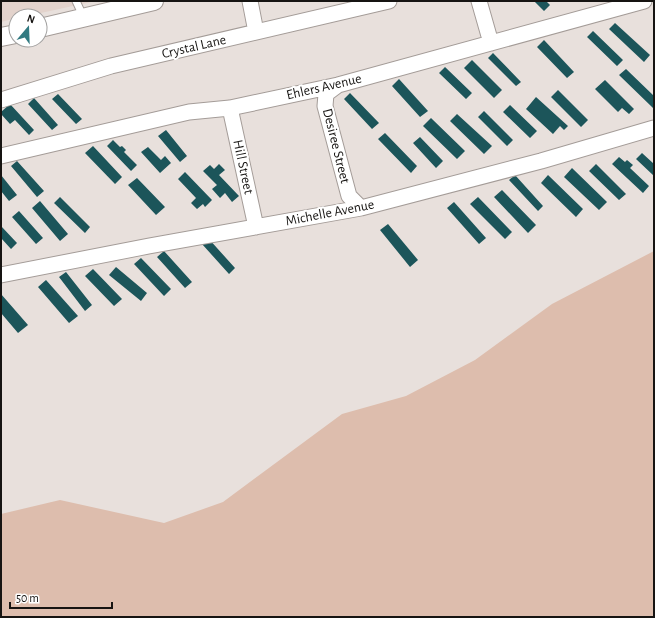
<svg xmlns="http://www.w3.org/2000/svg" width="655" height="618" viewBox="0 0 655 618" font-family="'Alegreya Sans',sans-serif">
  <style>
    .built { fill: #e3d3cc }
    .green { fill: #ddbdad }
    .building { fill: #1c555a }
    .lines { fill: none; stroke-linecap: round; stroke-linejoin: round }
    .service-casing { stroke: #a49c98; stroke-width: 9 }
    .minor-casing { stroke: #a49c98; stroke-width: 17 }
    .tertiary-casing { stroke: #a49c98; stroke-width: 20 }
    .service { stroke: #fff; stroke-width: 7 }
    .minor { stroke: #fff; stroke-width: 15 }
    .tertiary { stroke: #fff; stroke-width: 18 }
    .labels { text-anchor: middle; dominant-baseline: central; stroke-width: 4; stroke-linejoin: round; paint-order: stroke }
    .street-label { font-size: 14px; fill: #161412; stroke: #fff }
  </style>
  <rect width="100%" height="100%" fill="#e8e0dc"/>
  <path class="built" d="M1 1H96L27 16H16V18L1 22Z"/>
  <path class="green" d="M654 251V617H1V514L60 500 164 523 223 502 342 414 406 396 475 360 552 304Z"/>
  <path class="building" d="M534 1H546L550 5 544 11Z
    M615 23 650 55 644 62 609 29Z
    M593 31 623 60 617 66 587 37Z
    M544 40 574 72 567 78 537 47Z
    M493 53 521 82 516 86 488 58Z
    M472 60 502 90 494 98 464 68Z
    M445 67 472 93 466 99 439 73Z
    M626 69 654 96V107L653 108 619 75Z
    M399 79 428 111 420 117 392 86Z
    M605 80 634 109 629 114 622 108 618 112 595 89Z
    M558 90 588 120 581 127 551 97Z
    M350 93 379 123 372 129 344 99Z
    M58 94 82 119 76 124 52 99Z
    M536 97 568 126 564 130 560 126 553 134 526 109Z
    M34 98 58 125 52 130 28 104Z
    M10 104 34 130 29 135 15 120 10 124 1 114V112Z
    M510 105 537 131 530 138 503 112Z
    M484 111 513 140 507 146 478 117Z
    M457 114 492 146 484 154 450 121Z
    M431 118 465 151 457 159 423 126Z
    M166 130 187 156 180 162 158 136Z
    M385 133 417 166 411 173 378 139Z
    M420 137 443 161 436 168 413 143Z
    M113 140 120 147 122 146 126 150 124 152 137 165 131 171 107 146Z
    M93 146 122 177 115 184 85 153Z
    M148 147 161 160 165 156 171 163 160 173 141 152Z
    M642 153 654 164V176L636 159Z
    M619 157 625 162 627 160 633 165 630 168 649 186 643 193 612 164Z
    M17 161 44 191 37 197 11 166Z
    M219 164 225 170 219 175 239 196 232 202 225 193 220 198 212 189 217 185 203 171 210 165 214 169Z
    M596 164 626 194 619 200 589 171Z
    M572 168 607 202 599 210 564 177Z
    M185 172 212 200 205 207 203 204 197 209 191 203 196 198 178 179Z
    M1 175 17 195 9 201 1 191Z
    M515 175 543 206 538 211 509 180Z
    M548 175 583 209 576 217 541 183Z
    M137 178 165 207 156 215 128 185Z
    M502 190 536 225 528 233 494 197Z
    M60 197 90 227 85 233 54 203Z
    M478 197 512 232 505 239 470 204Z
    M40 201 68 234 60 241 32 208Z
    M454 202 486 238 479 244 447 208Z
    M19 211 43 238 36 244 12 217Z
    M388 224 418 260 410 267 380 230Z
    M1 226 17 243 11 249 1 238Z
    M208 238 235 268 229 274 202 244Z
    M164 251 192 282 185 288 157 257Z
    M141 258 171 289 164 296 134 264Z
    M116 267 147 293 141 301 109 275Z
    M93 269 122 299 114 306 85 276Z
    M66 272 92 305 85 311 59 277Z
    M46 280 78 316 69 323 38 287Z
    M1 294 28 325 18 333 1 313Z"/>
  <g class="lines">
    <g class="service-casing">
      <path id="service" d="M76 1 84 18"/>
    </g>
    <g class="minor-casing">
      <path id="minor" d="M250 1 256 32
        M479 1 491 43
        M338 85 326 94 325 106 349 196 361 208
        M1 100 111 66 389 1
        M230 108 256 227
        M1 156 189 112 230 108 338 85 644 1
        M1 275 149 246 361 208 541 161 654 128"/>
    </g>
    <g class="tertiary-casing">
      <path id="tertiary" d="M40 28 154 1
        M1 37 16 34"/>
    </g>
    <use href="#service" class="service"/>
    <use href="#minor" class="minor"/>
    <use href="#tertiary" class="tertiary"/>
  </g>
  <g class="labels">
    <g class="street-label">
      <text transform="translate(194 47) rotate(-13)">Crystal Lane</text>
      <text transform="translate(324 87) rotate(-13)">Ehlers Avenue</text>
      <text transform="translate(336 146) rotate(76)">Desiree Street</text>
      <text transform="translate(243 167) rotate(78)">Hill Street</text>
      <text transform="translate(330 213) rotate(-11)">Michelle Avenue</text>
    </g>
  </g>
  <rect width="655" height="618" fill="none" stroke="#161412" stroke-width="4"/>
  <g transform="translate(28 28) rotate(19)"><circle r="19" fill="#ffffff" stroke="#a2a1a0"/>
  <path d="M0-3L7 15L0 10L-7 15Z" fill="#327a81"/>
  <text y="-6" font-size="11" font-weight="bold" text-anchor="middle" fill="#161412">N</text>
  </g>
  <path d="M10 602v6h102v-6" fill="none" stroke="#161412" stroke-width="2"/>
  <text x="16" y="602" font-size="12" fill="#161412" stroke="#ffffff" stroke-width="3" paint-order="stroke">50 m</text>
</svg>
